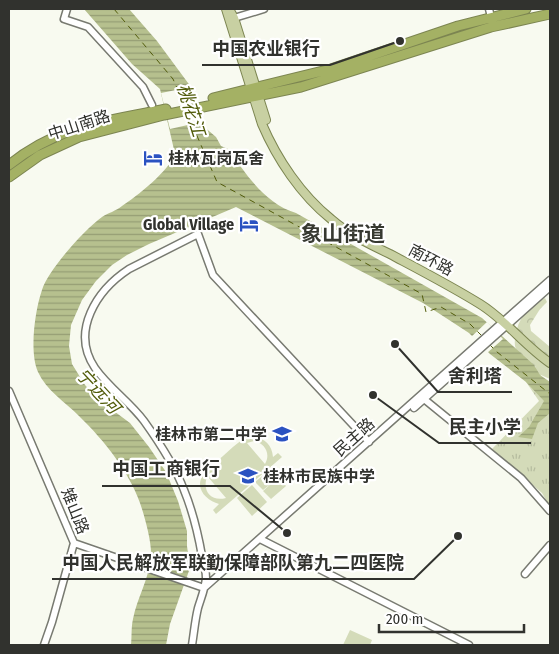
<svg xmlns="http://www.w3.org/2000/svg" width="559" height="654" viewBox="0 0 559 654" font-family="'Fira Sans Condensed','Noto Sans SC',sans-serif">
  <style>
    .grass { fill: url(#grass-tufts) }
    .forest { fill: url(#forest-crowns) }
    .pitch { fill: #d4dbb9; fill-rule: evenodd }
    .water { fill: url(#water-rules) }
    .pier { fill: #f8faf0 }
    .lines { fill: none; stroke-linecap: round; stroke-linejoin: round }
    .ferry { stroke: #525c0b; stroke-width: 1; stroke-dasharray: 6 5; stroke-linecap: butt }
    .minor-casing { stroke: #787a71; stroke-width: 9 }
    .major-casing { stroke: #7c8551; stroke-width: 10 }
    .highway-casing { stroke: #7c8551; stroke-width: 11 }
    .minor { stroke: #fff; stroke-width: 6 }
    .major { stroke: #c8d0a2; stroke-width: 8 }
    .highway { stroke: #a4b164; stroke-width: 9 }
    .labels { text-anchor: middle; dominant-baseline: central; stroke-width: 4.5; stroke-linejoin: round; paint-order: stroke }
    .street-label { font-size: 16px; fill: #31322e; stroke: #fff }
    .poi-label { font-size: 16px; font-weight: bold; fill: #31322e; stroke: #fff; text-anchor: start }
    .water-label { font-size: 18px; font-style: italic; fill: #525c0b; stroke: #fff }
    .district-label { font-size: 21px; font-weight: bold; fill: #373931; stroke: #fff }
    .leader { fill: none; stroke: #31322e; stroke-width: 2 }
    .callout-dot { fill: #31322e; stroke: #fff; stroke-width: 2 }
    .callout-label { font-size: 18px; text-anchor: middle; font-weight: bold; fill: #31322e; stroke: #fff; stroke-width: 4.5; stroke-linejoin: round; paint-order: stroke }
  </style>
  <defs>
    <pattern id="grass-tufts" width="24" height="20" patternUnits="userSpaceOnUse" patternTransform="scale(1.25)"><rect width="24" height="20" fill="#d4dbb9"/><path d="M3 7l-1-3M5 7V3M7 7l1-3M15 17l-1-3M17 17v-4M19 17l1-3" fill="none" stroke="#b6bc9f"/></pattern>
    <pattern id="forest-crowns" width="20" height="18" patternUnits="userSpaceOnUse" patternTransform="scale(1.25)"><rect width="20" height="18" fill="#d4dbb9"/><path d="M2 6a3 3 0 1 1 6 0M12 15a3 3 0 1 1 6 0" fill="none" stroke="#b6bc9f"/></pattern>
    <pattern id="water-rules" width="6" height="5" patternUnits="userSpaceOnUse" patternTransform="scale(1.25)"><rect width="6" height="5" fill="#b6c08e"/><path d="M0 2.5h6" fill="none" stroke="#959d74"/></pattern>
  </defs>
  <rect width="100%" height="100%" fill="#f8faf0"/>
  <path class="grass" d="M537 365 550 373V379L541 375 534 386 550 397V507L542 493 492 449 539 401 526 382Z"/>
  <path class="forest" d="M545 298 547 302 540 309 530 325 531 331 550 347V375C540 370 522 359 516 349 514 345 515 341 515 337 518 318 528 306 545 298Z"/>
  <path class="pitch" d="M252 436C264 438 272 444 273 457L278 453 282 457 216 514 213 510 219 504C207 501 194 489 203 475 207 468 216 462 223 456 232 448 240 439 252 436ZM254 441C265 443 271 454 265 464L247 443ZM207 477H208L226 498C211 502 202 491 207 477Z
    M271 469 286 486 271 499 263 491 273 482 263 490 255 482Z
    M252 485 267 502 252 516 237 498Z
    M350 630 372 640 370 645H343Z"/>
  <path class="water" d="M84 9H129L157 41 191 87 202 125 216 137 221 146 228 149C246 174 265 204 296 213L482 318 534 365 540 375 550 382V413L538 423 532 439 518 437 529 427 544 401 526 382 490 354 469 333 423 303 236 207 149 244 127 255 112 265 96 281 82 300 71 325 69 346 72 364 85 385 99 400 130 423 149 447 166 472 178 501 187 531V546L190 568 170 624 166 645H131C132 636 131 628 133 619 137 598 149 579 151 557 152 544 146 522 142 509 132 475 104 440 79 416 65 402 46 390 38 372 29 352 35 310 42 290 48 270 85 229 102 217 108 213 116 211 122 206 136 197 170 170 175 154L160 89 132 64Z"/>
  <path class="pier" d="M191 87 201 122 170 129 161 93Z
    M487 322 503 339 487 353 471 337Z"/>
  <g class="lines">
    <path class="ferry" d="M114 9 173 79 185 106
      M188 115 217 182 422 294 426 312 441 307 470 324 483 337
      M489 344 497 352 550 394"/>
    <g class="minor-casing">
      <path id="minor" d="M67 9 64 19 88 27 143 87 152 105
        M489 9 491 17
        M234 18 264 9
        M9 391 74 543 52 622 44 645
        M424 399 521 478 550 511
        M414 408 550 287
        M260 539 469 645
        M74 543 204 588
        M525 574 550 545
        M204 588 550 280
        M192 645C194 633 195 620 198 608 201 598 205 589 206 578 206 571 204 563 202 556 198 533 193 512 184 490 175 466 159 442 144 421 130 402 109 388 95 368 70 331 97 290 129 269L198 234 213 275 369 442"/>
    </g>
    <g class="major-casing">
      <path id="major" d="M226 9 262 124C277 159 301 195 331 219 348 234 369 244 390 254 420 270 451 286 480 304 506 320 525 346 550 363
        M229 9 234 18 266 120"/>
    </g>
    <g class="highway-casing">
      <path id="highway" d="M213 98 331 69 458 26 526 9
        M9 165C61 124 105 122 166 109
        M9 177 40 155 79 137 164 115 301 87 491 27 550 14"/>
    </g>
    <use href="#minor" class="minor"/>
    <use href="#major" class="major"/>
    <use href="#highway" class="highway"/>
  </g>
  <defs>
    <g id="hotel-bare" transform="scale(1.5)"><path d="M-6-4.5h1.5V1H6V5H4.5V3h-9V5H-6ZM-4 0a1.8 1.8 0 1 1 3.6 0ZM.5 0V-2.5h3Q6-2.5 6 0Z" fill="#2b52c1" stroke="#fff" stroke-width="2.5" paint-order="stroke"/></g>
    <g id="school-bare" transform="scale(1.5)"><path d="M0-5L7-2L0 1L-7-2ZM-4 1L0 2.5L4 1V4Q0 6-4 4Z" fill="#2b52c1" stroke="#fff" stroke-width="2.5" paint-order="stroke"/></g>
  </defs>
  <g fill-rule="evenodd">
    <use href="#hotel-bare" x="153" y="158"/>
    <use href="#hotel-bare" x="249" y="224"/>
    <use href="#school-bare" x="282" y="434"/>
    <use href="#school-bare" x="248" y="476"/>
  </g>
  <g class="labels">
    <g class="street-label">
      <text transform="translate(79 125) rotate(-18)">中山南路</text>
      <text transform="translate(431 260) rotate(28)">南环路</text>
      <text transform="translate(354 437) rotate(-42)">民主路</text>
      <text transform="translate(75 511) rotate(68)">雉山路</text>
    </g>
    <g class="poi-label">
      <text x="168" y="158">桂林瓦岗瓦舍</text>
      <text x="234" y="224" text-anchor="end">Global Village</text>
      <text x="267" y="434" text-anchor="end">桂林市第二中学</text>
      <text x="263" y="476">桂林市民族中学</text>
    </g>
    <g class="water-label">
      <text transform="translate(191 110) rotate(72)">桃花江</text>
      <text transform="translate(98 391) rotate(47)">宁远河</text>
    </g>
    <g class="district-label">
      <text x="343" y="234">象山街道</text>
    </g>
  </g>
  <path class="leader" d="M400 41L330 65H202M395 344L438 392H512M373 395L439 443H531M287 533L230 486H102M458 536L414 579H52"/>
  <g class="callout-dot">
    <circle cx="400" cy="41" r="5"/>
    <circle cx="395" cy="344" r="5"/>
    <circle cx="373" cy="395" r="5"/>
    <circle cx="287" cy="533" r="5"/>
    <circle cx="458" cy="536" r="5"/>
  </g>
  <g class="callout-label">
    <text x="266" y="55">中国农业银行</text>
    <text x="475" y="382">舍利塔</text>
    <text x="485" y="433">民主小学</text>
    <text x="166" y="475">中国工商银行</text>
    <text x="233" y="569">中国人民解放军联勤保障部队第九二四医院</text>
  </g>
  <rect width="559" height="654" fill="none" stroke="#31322e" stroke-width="20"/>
  <path d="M379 624v8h145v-8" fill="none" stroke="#31322e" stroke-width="2.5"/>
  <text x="386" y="624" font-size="15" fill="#31322e" stroke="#ffffff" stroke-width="4" paint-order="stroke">200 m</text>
</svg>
